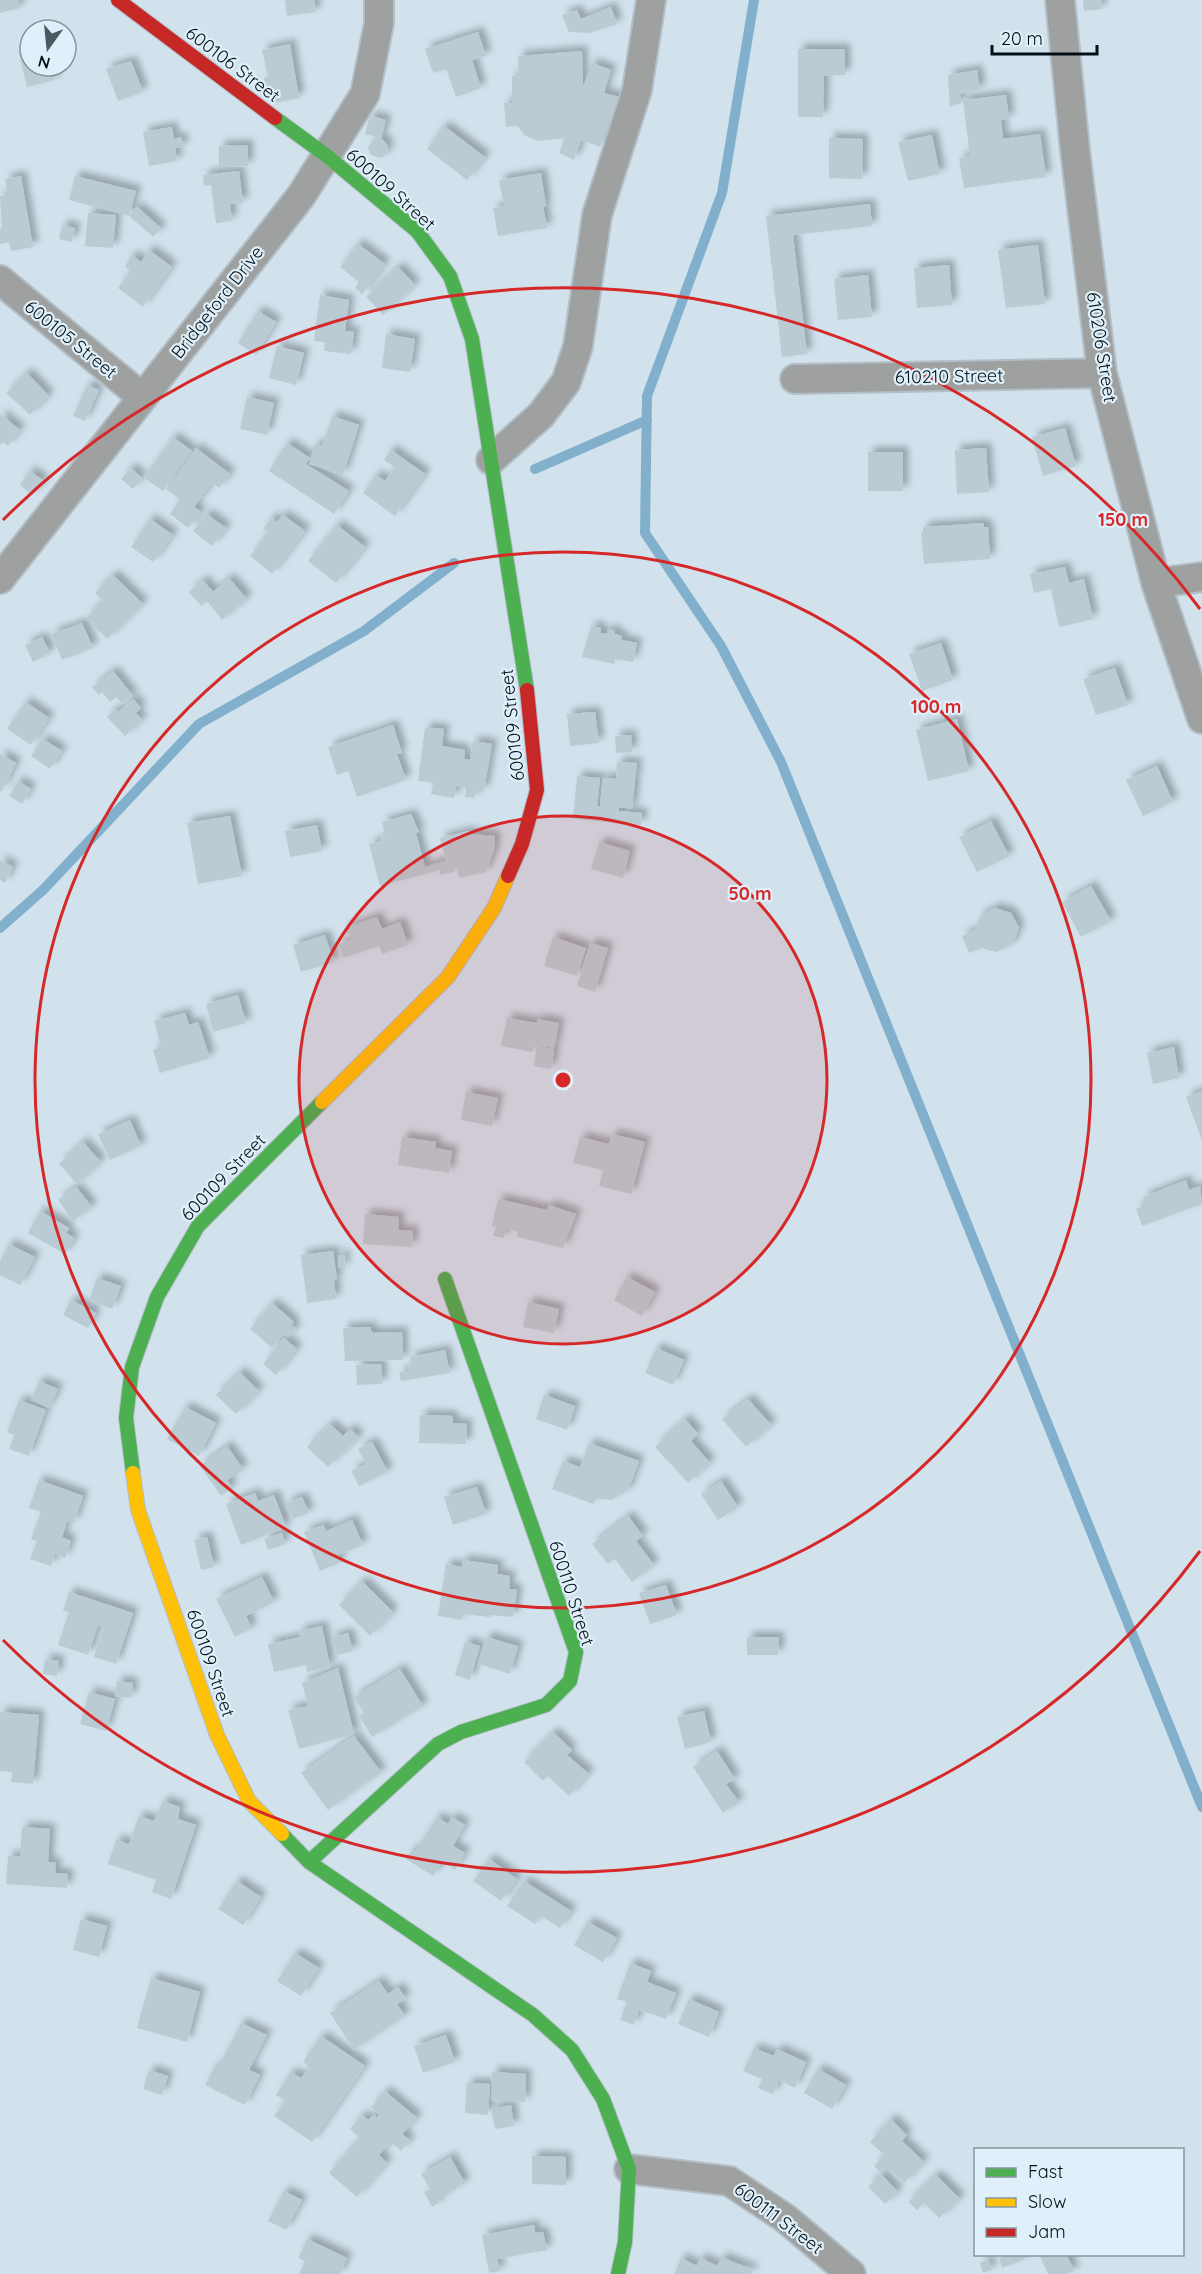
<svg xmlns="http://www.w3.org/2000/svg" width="1202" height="2274" viewBox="0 0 1202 2274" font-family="Quicksand,sans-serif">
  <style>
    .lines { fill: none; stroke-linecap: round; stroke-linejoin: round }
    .stream { stroke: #82b0cc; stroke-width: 10 }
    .building { fill: #bacbd3; filter: url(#shadow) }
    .street-casing { stroke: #b2bfc8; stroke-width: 32 }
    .fast-casing { stroke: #b2bfc8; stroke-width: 16 }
    .slow-casing { stroke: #b2bfc8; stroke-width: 16 }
    .jam-casing { stroke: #b2bfc8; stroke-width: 16 }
    .street { stroke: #9fa1a0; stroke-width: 28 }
    .fast { stroke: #4caf50; stroke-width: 14 }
    .slow { stroke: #ffc107; stroke-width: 14 }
    .jam { stroke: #c62828; stroke-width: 14 }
    .ring { fill: none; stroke: #d62828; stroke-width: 3 }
    .labels { text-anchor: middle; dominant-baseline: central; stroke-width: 4.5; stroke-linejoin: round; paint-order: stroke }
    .street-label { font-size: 18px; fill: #020f17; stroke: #e0f0fa }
    .centre { fill: #d62828; stroke: #e0f0fa; stroke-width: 3 }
    .ring-label { font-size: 18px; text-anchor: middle; font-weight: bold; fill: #d62828; stroke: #e0f0fa; stroke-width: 4.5; stroke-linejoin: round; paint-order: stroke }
  </style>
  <defs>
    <filter id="shadow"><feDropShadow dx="5.5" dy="-5.5" stdDeviation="3" flood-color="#0004"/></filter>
  </defs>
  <rect width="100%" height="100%" fill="#d1e2ed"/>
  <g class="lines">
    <path class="stream" d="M754 0 722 193 647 396 645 533 721 646 781 762 1202 1807
      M535 469 647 420
      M0 928 43 890 199 724 364 631 454 563"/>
  </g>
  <path class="building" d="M0 0H18L20 8 0 13Z
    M285 0H314L316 12 287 16Z
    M1083 0H1101L1102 9 1084 11Z
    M611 7 617 24 589 33 569 32 562 15 577 10 581 19Z
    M478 32 486 56 472 60 481 88 456 97 446 69 433 73 425 49Z
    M290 44 299 98 270 104 264 78 268 77 262 50Z
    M798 49H845V75L824 76 823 117H798Z
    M582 51 583 87 592 63 611 70 604 93 627 99 622 117 613 115 600 147 581 140 574 160 559 153 565 138 538 141 524 135 518 126 506 127 504 103H512V76L519 75 518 56Z
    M30 52V66H51L55 80 27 87 19 54Z
    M131 61 143 92 118 101 106 69Z
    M977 70 980 90 960 94 961 103 950 107 948 75Z
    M1006 95 1009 119 1001 120 1003 139 1040 134 1046 177 964 188 959 158 970 156 963 100Z
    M370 116 386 120 381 138 387 144 388 150 385 156 379 158 370 154 368 148 373 139 381 138 365 134Z
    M444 126 485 157 467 180 427 149Z
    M172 127 174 139 181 137 184 147 175 148 177 161 149 166 143 132Z
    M932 135 940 174 908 181 898 142Z
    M829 138 863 139 862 179 829 178Z
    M248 145V166L219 167V146Z
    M239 171 243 203 230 204 232 221 216 223 211 185 204 186 203 175Z
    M541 173 546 206 543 207 547 228 498 236 493 208 504 206 499 180Z
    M21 176 33 247 11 251 9 242 0 244V229L2 228 0 196 8 195 5 179Z
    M75 176 136 191 129 216 137 207 161 228 153 237 129 216 69 200Z
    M870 204 872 226 793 235 807 354 782 357 766 216Z
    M88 213 116 215 113 248 85 246Z
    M62 225 75 228 72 242 59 239Z
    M358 244 385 264 362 294 355 288 359 282 340 267Z
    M1038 245 1045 304 1006 308 998 250Z
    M149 250 172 267 143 307 118 288 130 271 125 266 132 255 141 262Z
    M949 265 952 305 917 308 914 268Z
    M398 267 415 285 383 315 366 297Z
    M868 275 872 317 838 320 834 279Z
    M320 295 349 300 345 331 354 332 351 354 324 351 325 342 314 341Z
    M258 311 276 322 256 355 238 343Z
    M386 334 415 339 410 372 382 368Z
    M277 346 304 353 296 385 269 378Z
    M27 373 49 396 30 415 6 393Z
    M87 385 99 390 85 421 73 416Z
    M247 397 274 403 267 435 240 429Z
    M0 414 20 430 8 446 3 442 0 445Z
    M332 416 359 425 343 475 309 464 315 444 322 446Z
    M1065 428 1076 466 1043 476 1032 437Z
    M173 437 192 451 163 491 144 478Z
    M287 443 310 458 306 464 349 491 334 514 269 471Z
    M196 448 230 474 219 488 212 483 194 507 201 512 188 528 170 514 180 500 166 489Z
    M986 448 989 492 957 494 955 450Z
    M391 450 425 474 395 516 363 493 376 475 385 481 395 467 384 460Z
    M868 452H903V491H868Z
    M131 468 142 478 133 489 121 479Z
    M30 471 44 481 32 495 20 485Z
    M207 514 226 528 212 546 193 531Z
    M283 515 305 531 272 574 250 556 268 532 263 529 272 517 277 522Z
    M150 519 173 535 153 562 131 547Z
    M984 523V527H988L990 559 924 564 921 533H923V527Z
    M337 525 365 547 336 583 308 561Z
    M1065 567 1069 583 1084 579 1093 619 1059 627 1051 589 1034 593 1030 574Z
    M113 575 143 604 107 639 86 618 103 601 95 593Z
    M229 578 247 599 222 620 207 601 201 606 189 592 203 580 213 592Z
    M82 623 93 648 62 660 51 634Z
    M591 626 601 628 600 633 607 634 608 629 615 631V634L622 636 621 640 637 643 633 662 615 659 614 664 582 657Z
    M42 637 50 653 33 662 25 645Z
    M941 643 953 680 922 691 909 654Z
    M1115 668 1128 705 1096 715 1083 679Z
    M113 671 133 696 122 704 117 697 110 702 102 692 99 695 92 687Z
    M133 699 141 708 136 713 142 720 125 736 107 717 115 709 118 712Z
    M26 702 49 718 31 745 7 729Z
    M595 712 599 743 570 746 567 714Z
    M957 719 969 771 928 781 916 730Z
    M393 725 402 753 397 754 406 780 357 797 348 771 337 775 328 747Z
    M425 728 444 729 442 746 465 750 464 759 470 760 473 741 492 744 484 791 476 790 474 798 465 797 466 788 456 786 454 798 431 794 433 783 418 781Z
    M631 735 632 752 616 753 615 736Z
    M43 739 62 751 50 769 31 756Z
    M0 754 16 763 2 791H0Z
    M617 762 637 763 635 780 625 779 635 781 632 809 619 807V811L642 813 641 825 573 819 577 776 600 778 597 806H600L603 778 616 779Z
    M1157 766 1173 802 1143 816 1126 780Z
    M18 781 31 789 22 804 9 796Z
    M411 814 419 832 416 833 425 867 446 861 440 838 469 831 471 834 495 836 494 850 486 872 459 878 456 865 453 872 440 875V870L380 886 369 844 381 841 380 837 385 835 382 822Z
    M230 816 242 876 198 884 187 823Z
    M991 821 1009 856 977 872 959 837Z
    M317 825 322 851 290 857 285 831Z
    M599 842 630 851 623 878 591 869Z
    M0 860 13 867 5 883 0 880Z
    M1091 886 1111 921 1081 937 1062 902Z
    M995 908 1011 913 1019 928 1012 945 996 952 981 948 969 953 962 936 975 930 980 916Z
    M377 917 382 929 400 922 408 945 382 954 379 946 343 958 339 944 350 940 345 928Z
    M325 935 334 962 301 972 293 945Z
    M553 937 586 948 577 976 544 966Z
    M590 943 608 948 595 992 577 986Z
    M238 995 246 1023 213 1032 206 1004Z
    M185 1013 189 1025 198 1022 210 1058 160 1073 153 1050 161 1047 154 1021Z
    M507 1018 537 1023V1019L559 1023 554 1048 534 1044 532 1052 501 1046Z
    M537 1046 554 1049 551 1069 534 1066Z
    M1174 1047 1179 1078 1153 1084 1147 1053Z
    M1202 1091V1141L1186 1097Z
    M466 1092 498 1098 492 1126 461 1120Z
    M130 1120 141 1146 110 1160 98 1134Z
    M612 1134 645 1142 631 1194 599 1186 603 1170 573 1163 580 1137 609 1144Z
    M402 1137 436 1142 435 1148 452 1151 449 1173 398 1165Z
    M83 1142 101 1162 77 1184 59 1164Z
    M1186 1180 1189 1190 1200 1186 1202 1204 1142 1226 1136 1209 1146 1205 1143 1197Z
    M76 1187 92 1207 73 1221 58 1200Z
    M498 1199 547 1210 549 1205 576 1214 563 1248 517 1237V1232L506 1229 504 1238 493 1236 496 1227 492 1226Z
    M40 1211 69 1228 66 1233 74 1238 65 1254 28 1233Z
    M365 1214 399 1217 398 1230 413 1231 412 1247 363 1244Z
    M9 1244 35 1257 20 1285 0 1275V1261Z
    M333 1251 337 1280H334L336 1299 307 1303 301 1255Z
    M338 1255H344L345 1268H338Z
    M627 1277 655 1292 642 1316 614 1300Z
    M97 1278 121 1286 112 1309 89 1300Z
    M71 1300 96 1313 88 1328 63 1315Z
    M528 1302 559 1309 554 1333 523 1327Z
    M272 1303 294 1322 291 1325 296 1328 289 1337 284 1334 272 1348 250 1329Z
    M371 1327V1331L374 1333 402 1332 403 1360 345 1361 343 1328Z
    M284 1338 297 1349 276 1375 263 1364Z
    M656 1348 684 1360 673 1385 645 1373Z
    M445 1350 450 1373 401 1381 399 1372 408 1371V1366L412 1365 410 1357Z
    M381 1364 382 1384 357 1385 356 1365Z
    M240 1372 259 1391 236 1414 216 1395Z
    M39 1381 58 1389 49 1408 31 1400Z
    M544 1395 575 1406 567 1430 536 1419Z
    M748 1399 771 1425 746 1447 722 1419Z
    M19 1400 46 1410 29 1456 9 1449 14 1435 7 1432Z
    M185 1407 216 1423 199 1456 167 1439Z
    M420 1415 453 1416V1423L467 1424 466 1444 419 1443Z
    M685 1419 698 1434 691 1441 710 1463 688 1483 655 1447Z
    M330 1424 343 1436 350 1429 359 1437 328 1467 307 1447Z
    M372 1442 388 1472 359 1486 351 1471 366 1464 358 1449Z
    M589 1443 639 1461 628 1490 611 1500 597 1498 593 1504 552 1489 563 1461 580 1467Z
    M227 1446 243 1469 227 1480 232 1488 221 1496 200 1466Z
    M39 1480 83 1496 74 1523 67 1521 62 1537 71 1541 65 1558 55 1554 51 1566 30 1559 37 1541 31 1539 41 1512 29 1508Z
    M721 1481 738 1507 718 1520 701 1494Z
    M477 1487 486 1514 453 1525 444 1497Z
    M255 1493 258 1501 274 1495 286 1527 241 1545 226 1504Z
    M302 1497 309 1513 293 1519 286 1503Z
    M628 1516 643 1536 636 1541 654 1565 632 1582 615 1559 608 1564 592 1544Z
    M352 1520 363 1545 338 1555 341 1562 320 1571 304 1532 324 1525 326 1531Z
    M282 1533 285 1544 268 1550 264 1539Z
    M207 1537 214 1567 201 1570 194 1540Z
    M463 1560 498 1565 497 1574 510 1576 509 1589 517 1590 513 1617 491 1615 490 1617 463 1614 462 1620 438 1616 446 1564 462 1567Z
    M262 1577 274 1602 246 1616 252 1628 235 1637 216 1599Z
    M362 1581 393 1612 370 1636 339 1605Z
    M666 1585 677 1615 650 1624 639 1593Z
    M69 1592 133 1613 116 1664 94 1657 104 1627 98 1625 88 1655 58 1645 69 1612 63 1611Z
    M322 1626 330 1667 307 1672 306 1665 274 1672 268 1644 300 1637 299 1631Z
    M348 1633 353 1651 337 1655 331 1638Z
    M486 1637 518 1646 510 1674 478 1664Z
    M747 1637H779L778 1655H747Z
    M465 1642 480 1646 470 1680 455 1675Z
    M45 1659 59 1661 57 1676 43 1674Z
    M338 1668 354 1734 299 1749 288 1710 308 1706 302 1683Z
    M400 1669 423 1706 372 1737 359 1716 364 1713 354 1697Z
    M117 1681 133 1683 131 1698 115 1696Z
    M89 1692 115 1699 106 1731 80 1724Z
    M704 1711 711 1742 685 1749 677 1717Z
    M0 1712 39 1715 33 1784 11 1782 12 1772 0 1771Z
    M553 1732 572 1750 567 1755 589 1774 569 1796 548 1776 543 1781 524 1762Z
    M354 1736 381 1772 328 1810 301 1773Z
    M717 1751 735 1779 726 1784 739 1802 723 1813 693 1767Z
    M163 1801 180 1807 178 1819 196 1825 171 1899 152 1892 156 1880 108 1864 116 1840 129 1844 139 1816 154 1821Z
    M437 1817 448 1824 452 1817 465 1825 453 1846 465 1853 455 1870 442 1862 433 1876 406 1859 412 1850 415 1852Z
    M22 1827 50 1829 48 1862 56 1863 55 1873 68 1874 67 1888 6 1884 8 1856H20Z
    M489 1859 517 1879 501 1901 473 1881Z
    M237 1881 261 1897 243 1925 218 1909Z
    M524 1881 571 1911 560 1928 541 1916 535 1924 507 1906Z
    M81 1919 107 1926 99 1957 73 1950Z
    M588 1922 617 1938 603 1962 574 1945Z
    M295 1953 319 1968 301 1996 277 1981Z
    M630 1963 651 1971 647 1982 676 1993 666 2019 639 2010 634 2025 620 2020 627 2002 617 1999Z
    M151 1978 200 1992 187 2042 137 2028Z
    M379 1981 388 1994 398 1987 406 1999 397 2004 405 2016 354 2050 330 2013Z
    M689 1999 719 2012 709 2037 678 2024Z
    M241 2023 267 2035 249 2070 260 2075 245 2105 205 2085 215 2066 218 2068Z
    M446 2035 455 2062 423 2073 414 2046Z
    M321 2036 365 2066 312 2142 274 2116 285 2101 276 2095 291 2072 301 2078 310 2067 303 2062Z
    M754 2048 774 2056 777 2049 806 2062 795 2088 779 2080 773 2094 758 2088 762 2079 743 2071Z
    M818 2069 846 2085 832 2109 804 2093Z
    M149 2070 168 2076 162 2095 143 2089Z
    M492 2072 526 2074 525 2102 491 2100Z
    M467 2083 490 2084 488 2115 465 2113Z
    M385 2091 417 2118 402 2134 410 2140 401 2151 391 2142 379 2155 387 2163 357 2197 329 2173 359 2139 370 2147 350 2129 362 2115 368 2120 374 2114 377 2118 379 2115 371 2107Z
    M511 2105 514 2126 495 2129 491 2109Z
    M891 2119 907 2135 902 2141 924 2162 904 2183 887 2167 881 2173 874 2166 884 2155 870 2142Z
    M532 2156 566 2157V2185L532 2184Z
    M450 2157 465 2183 437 2200 439 2203 432 2207 424 2192 430 2189 421 2174Z
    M881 2174 898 2192 885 2204 868 2187Z
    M936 2175 960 2199 939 2218 924 2203 917 2210 908 2202Z
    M284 2191 302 2200 286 2230 268 2221Z
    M534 2225 535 2233 543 2232 547 2250 497 2259 500 2271 489 2273 482 2235Z
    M307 2239 347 2258 340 2274H299L305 2261 298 2258Z
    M1009 2254H1022L1023 2260 1002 2268 999 2258Z
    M1039 2254H1066L1074 2271 1067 2274H1048Z
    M721 2257 753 2270 751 2274H674L681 2258 697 2266 700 2258 718 2266Z
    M988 2260 992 2270 983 2273 980 2263Z"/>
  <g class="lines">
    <g class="street-casing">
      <path id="street" d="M1060 0 1075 150 1102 373 1156 583 1202 719
        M0 280 142 397
        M795 379 1102 373
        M491 460 541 415 566 382 578 346 597 215 637 90 651 0
        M0 579 301 196 365 94 379 23V0
        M1156 583 1202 577
        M629 2169 729 2181 785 2218 851 2274"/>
    </g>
    <g class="fast-casing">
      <path id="fast" d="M275 118 327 156 417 231 450 276 472 339 527 690
        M133 1473 126 1418 132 1367 157 1297 198 1226 322 1102
        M282 1834 309 1862 533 2015 572 2050 603 2099 629 2169 625 2242 618 2274
        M309 1862 438 1744 461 1732 546 1705 570 1681 576 1652 445 1279"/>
    </g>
    <g class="slow-casing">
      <path id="slow" d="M322 1102 448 977 494 908 508 876
        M133 1473 138 1510 217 1735 249 1801 282 1834"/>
    </g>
    <g class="jam-casing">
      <path id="jam" d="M118 0 275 118
        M508 876 522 844 537 790 527 690"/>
    </g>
    <use href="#street" class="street"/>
    <use href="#fast" class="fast"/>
    <use href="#slow" class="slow"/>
    <use href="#jam" class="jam"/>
  </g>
  <circle cx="563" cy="1080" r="264" fill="#d62828" fill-opacity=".12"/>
  <g class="ring">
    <circle cx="563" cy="1080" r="264"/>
    <circle cx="563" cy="1080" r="528"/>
    <path d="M1200 1551A792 792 0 0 1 3 1640M3 520A792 792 0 0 1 1200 609"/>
  </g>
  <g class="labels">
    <g class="street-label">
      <text transform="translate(233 64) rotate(37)">600106 Street</text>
      <text transform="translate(391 189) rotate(42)">600109 Street</text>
      <text transform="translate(217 302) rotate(-52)">Bridgeford Drive</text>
      <text transform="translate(71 339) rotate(39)">600105 Street</text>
      <text transform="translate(1102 347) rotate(81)">610206 Street</text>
      <text transform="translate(949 376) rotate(-1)">610210 Street</text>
      <text transform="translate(512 725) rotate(-96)">600109 Street</text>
      <text transform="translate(223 1177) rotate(-46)">600109 Street</text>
      <text transform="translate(572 1593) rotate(72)">600110 Street</text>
      <text transform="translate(211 1663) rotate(71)">600109 Street</text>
      <text transform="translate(779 2218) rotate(37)">600111 Street</text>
    </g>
  </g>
  <circle cx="563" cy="1080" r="9" class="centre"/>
  <g class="ring-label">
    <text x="1123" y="526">150 m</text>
    <text x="936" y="713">100 m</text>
    <text x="750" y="900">50 m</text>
  </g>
  <rect x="974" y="2148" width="210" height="108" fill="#e0f0fa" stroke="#87969f" stroke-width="1.5"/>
  <rect x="986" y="2168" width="30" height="9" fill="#4caf50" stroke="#87969f" stroke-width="1.5"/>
  <text x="1028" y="2178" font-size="18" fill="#020f17">Fast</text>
  <rect x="986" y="2198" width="30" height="9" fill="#ffc107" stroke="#87969f" stroke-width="1.5"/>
  <text x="1028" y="2208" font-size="18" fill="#020f17">Slow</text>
  <rect x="986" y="2228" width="30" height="9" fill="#c62828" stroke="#87969f" stroke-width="1.5"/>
  <text x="1028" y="2238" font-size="18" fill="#020f17">Jam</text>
  <g transform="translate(48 48) rotate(195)"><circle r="28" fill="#e0f0fa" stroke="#87969f" stroke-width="1.5"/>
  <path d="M0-4.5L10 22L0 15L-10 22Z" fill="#4a5962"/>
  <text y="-9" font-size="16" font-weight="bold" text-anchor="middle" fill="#020f17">N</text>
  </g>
  <path d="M992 45v9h105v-9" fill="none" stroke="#020f17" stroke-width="3"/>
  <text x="1001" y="45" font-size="18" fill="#020f17" stroke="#e0f0fa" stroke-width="4.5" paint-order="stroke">20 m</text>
</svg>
